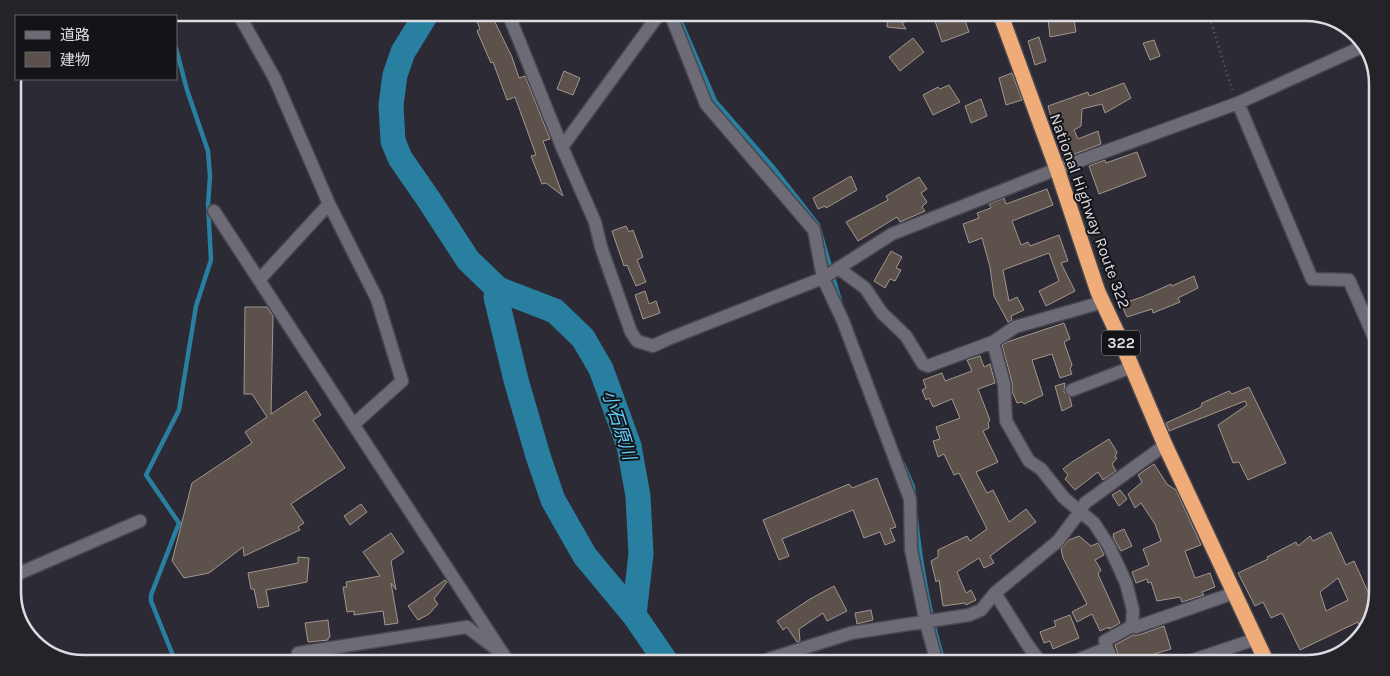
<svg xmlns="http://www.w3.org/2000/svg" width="1390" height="676" viewBox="0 0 1390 676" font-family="Karla,'Noto Sans JP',sans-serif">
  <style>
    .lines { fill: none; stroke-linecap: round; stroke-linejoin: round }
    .stream { stroke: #297f9f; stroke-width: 4.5 }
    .river { stroke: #297f9f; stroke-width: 25 }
    .building { fill: #5d514c; stroke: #a2968f; fill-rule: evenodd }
    .minor-casing { stroke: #48474f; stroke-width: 15 }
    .highway-casing { stroke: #48474f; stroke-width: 18 }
    .path { stroke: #65636c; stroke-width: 2.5; stroke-dasharray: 1 4; stroke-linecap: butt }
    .minor { stroke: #6d6b76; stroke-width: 12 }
    .highway { stroke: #efab78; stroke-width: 15 }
    .labels { text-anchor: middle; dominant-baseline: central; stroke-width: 4; stroke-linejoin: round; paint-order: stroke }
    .shield { fill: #141418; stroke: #a09fa5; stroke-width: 1 }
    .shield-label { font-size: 15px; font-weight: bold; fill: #dcdbe2 }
    .street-label { font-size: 16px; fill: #dcdbe2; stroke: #141418 }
    .water-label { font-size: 18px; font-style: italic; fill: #60cefa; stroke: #141418 }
    .rim { fill: none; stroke: #dcdbe2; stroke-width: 2.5 }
  </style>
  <rect width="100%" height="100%" fill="#2c2a34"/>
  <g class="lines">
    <path class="stream" d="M171 13V16
      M677 13 715 101 772 166 818 225 840 301
      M903 464 913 487 914 497
      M916 519C921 568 930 616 944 663
      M176 663 151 601V595L179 523 146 475 179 410 196 306 211 260 208 204 210 176 208 151 187 90 176 48"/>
    <path class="river" d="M427 13 403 52 395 75 391 105 393 141 400 158 429 200 468 260 498 289 555 311 583 338 601 369 629 446 638 496 641 554 634 615
      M498 289 496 297 516 380 538 456 553 500 585 556 634 615 667 663"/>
  </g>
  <path class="building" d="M473 12H490L512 57 519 78 525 76 550 139 543 141 563 196 546 183 542 184 531 156 536 155 515 97 507 100 493 62 491 63 477 31 480 29Z
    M888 12H927V13L902 23 906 29 887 27Z
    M932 12H962L969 32 942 42Z
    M1073 14 1076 32 1050 37 1048 18Z
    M1039 37 1046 61 1035 65 1028 41Z
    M913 38 924 52 900 71 889 57Z
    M1154 40 1160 56 1150 60 1143 43Z
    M564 71 580 78 573 95 557 89Z
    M1012 73 1022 100 1006 105 999 78Z
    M1124 83 1131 98 1105 113 1102 104 1082 109 1081 126 1074 130 1078 139 1098 131 1101 144 1064 158 1056 127 1054 128 1048 106 1088 92 1089 96Z
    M949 85 960 102 933 115 923 95 938 87 940 89Z
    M981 99 987 116 971 123 965 106Z
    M1137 152 1146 176 1099 194 1089 166 1105 160 1106 163Z
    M851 176 857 190 826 208 825 206 818 209 813 198Z
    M919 177 927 189 921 193 927 202 922 207 925 211 900 222 897 217 858 241 846 222 888 200 886 196Z
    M1047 189 1053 205 1012 221 1021 245 1028 242 1030 246 1059 235 1068 261 1061 263 1075 291 1046 306 1039 291 1059 281 1049 253 1003 270 1009 301 1017 297 1024 310 1011 316 1012 320 1008 322 994 296 990 267 982 238 969 243 963 224 979 218 977 213 991 208 989 204 1004 198 1006 204Z
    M626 226 629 232 633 230 643 257 637 260 646 282 636 286 627 265 624 266 612 231Z
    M891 251 902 257 896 268 901 270 895 281 890 279 885 288 874 281Z
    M1194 276 1198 288 1178 298 1180 302 1153 313 1152 309 1127 317 1121 304 1142 297 1171 284 1172 286Z
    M645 291 649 304 656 301 660 313 643 319 635 295Z
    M245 307H267L273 316 271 414 306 391 321 415 313 420 345 468 291 504 304 523 298 527 300 530 244 556 243 547 209 573 184 578 172 561 192 483 252 443 245 432 267 417 252 394H244Z
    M1064 323 1070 339 1064 342 1072 365 1070 369 1072 374 1060 378 1052 354 1032 360 1043 395 1024 404 1022 402 1017 403 1012 391V382L1002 345 1007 342Z
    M980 356 984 367 990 364 995 383 978 389 990 420 988 423 989 428 983 431 998 462 976 472 987 493 993 490 1009 522 1026 509 1036 522 990 556 994 563 984 568 979 558 957 572 966 593 971 590 976 600 966 605 965 603 943 606 939 580 936 582 931 561 938 557V550L967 536 970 541 987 529 959 473 954 475 944 454 938 457 933 441 940 439 936 427 960 418 952 399 933 407 929 398 926 400 922 390 926 388 923 380 942 373 945 381 972 371 967 360Z
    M1065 383 1064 392 1070 398 1072 406 1062 411 1055 386Z
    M1249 387 1286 463 1248 480 1239 462 1233 463 1218 425 1247 405 1245 401 1169 431 1166 423 1201 407 1202 403 1229 391 1232 394Z
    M1109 439 1117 452 1115 457 1117 458 1112 464 1116 471 1103 480 1098 472 1075 490 1065 479 1068 475 1063 469 1072 462Z
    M1154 464 1167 484 1176 490 1201 545 1185 551 1195 578 1210 573 1215 587 1202 592 1204 595 1182 602 1180 597 1157 601 1151 582 1148 583 1147 579 1136 583 1132 572 1149 565 1143 549 1161 541 1155 524 1141 503 1135 508 1128 494 1142 482 1138 475Z
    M877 478 896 527 890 529 895 541 885 545 880 532 864 538 853 510 782 539 789 556 779 560 763 520 849 484 852 488Z
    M1120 490 1127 499 1119 506 1112 495Z
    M361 504 367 512 350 525 344 516Z
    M1124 529 1132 546 1121 551 1113 537H1114L1113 534Z
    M1331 532 1346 565 1354 561 1374 605 1370 623 1361 629 1358 622 1300 650 1282 613 1271 618 1263 602 1255 606 1238 573 1268 559 1267 557 1296 542 1298 546 1310 536 1313 541ZM1338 578 1348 600 1326 611 1320 592Z
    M391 533 404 552 391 561 396 590 391 583 398 623 385 625 383 611 354 615V611L347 612 343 587H347L346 582 380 576 363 552Z
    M1079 536 1091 546 1098 543 1104 555 1095 560 1101 570 1098 574 1120 623 1109 629V627L1100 631 1092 614 1077 622 1072 612 1087 604 1063 558 1061 549 1069 540Z
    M298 557 309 558 307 582 266 590 269 606 258 608 254 589H251L248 573 298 563Z
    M445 580 447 582 434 599 438 604 429 614 418 620 408 606Z
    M834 586 847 611 827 621 823 613 799 629 800 641 797 642 787 627 783 630 777 621 810 599Z
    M871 610 873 620 857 624 855 613Z
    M1070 615 1079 638 1053 649 1050 641 1044 643 1040 632 1056 626 1054 621Z
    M328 620 330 637 328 638V640L308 642 305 623Z
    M1164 626 1171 649 1121 664 1115 645 1133 635H1139Z"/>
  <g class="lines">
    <g class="minor-casing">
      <path id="minor" d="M238 13 275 79 329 204 259 280
        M508 13 562 147 595 222 601 247 631 332 637 341 653 346 668 339 823 278 892 234 1057 169 1238 103 1366 45
        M670 13 706 104 814 230 823 278 843 321 910 499 911 549 926 623 937 663
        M1238 103 1312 279 1349 280 1377 344
        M562 147 660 13
        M329 204 377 299 402 381 354 424
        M214 211 509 663
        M838 268 865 288 882 313 906 336 923 364 928 366 993 342 1015 327 1103 302
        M993 342 1004 384 1006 421 1029 461 1041 469 1064 498 1094 523 1109 546 1126 583 1133 610 1132 626 1105 641 1107 648
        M1072 390 1132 367
        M13 576 140 521
        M995 593 1027 644 1041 663
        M1132 626 1136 627 1234 593
        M769 659 851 633 969 615 981 610 995 593 1058 541 1079 513 1085 503 1165 445
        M303 663 298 653 467 627 495 648
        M1070 663 1107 648 1113 663
        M1184 663 1256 639"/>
    </g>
    <g class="highway-casing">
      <path id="highway" d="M1000 13 1057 169 1098 292 1120 339 1165 445 1267 663"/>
    </g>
    <path class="path" d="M1208 13 1233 92"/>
    <use href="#minor" class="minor"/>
    <use href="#highway" class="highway"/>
  </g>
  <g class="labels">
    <rect class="shield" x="1102" y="330.5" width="38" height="25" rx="4"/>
    <g class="shield-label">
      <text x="1121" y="343">322</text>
    </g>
    <g class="street-label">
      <text transform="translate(1090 211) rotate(70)">National Highway Route 322</text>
    </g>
    <g class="water-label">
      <text transform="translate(619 425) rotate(72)">小石原川</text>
    </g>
  </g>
  <path d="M0 0H1390V676H0ZM84 21H1306A63 63 0 0 1 1369 84V592A63 63 0 0 1 1306 655H84A63 63 0 0 1 21 592V84A63 63 0 0 1 84 21Z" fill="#242428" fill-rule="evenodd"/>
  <path class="rim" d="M84 21H1306A63 63 0 0 1 1369 84V592A63 63 0 0 1 1306 655H84A63 63 0 0 1 21 592V84A63 63 0 0 1 84 21Z"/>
  <rect x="15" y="15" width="162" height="65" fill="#141418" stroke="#646469"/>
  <rect x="25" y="31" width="25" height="8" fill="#6d6b76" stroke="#646469"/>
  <text x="60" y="40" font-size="15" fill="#dcdbe2">道路</text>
  <rect x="25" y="52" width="25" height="15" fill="#5d514c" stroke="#646469"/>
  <text x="60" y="65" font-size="15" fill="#dcdbe2">建物</text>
</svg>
